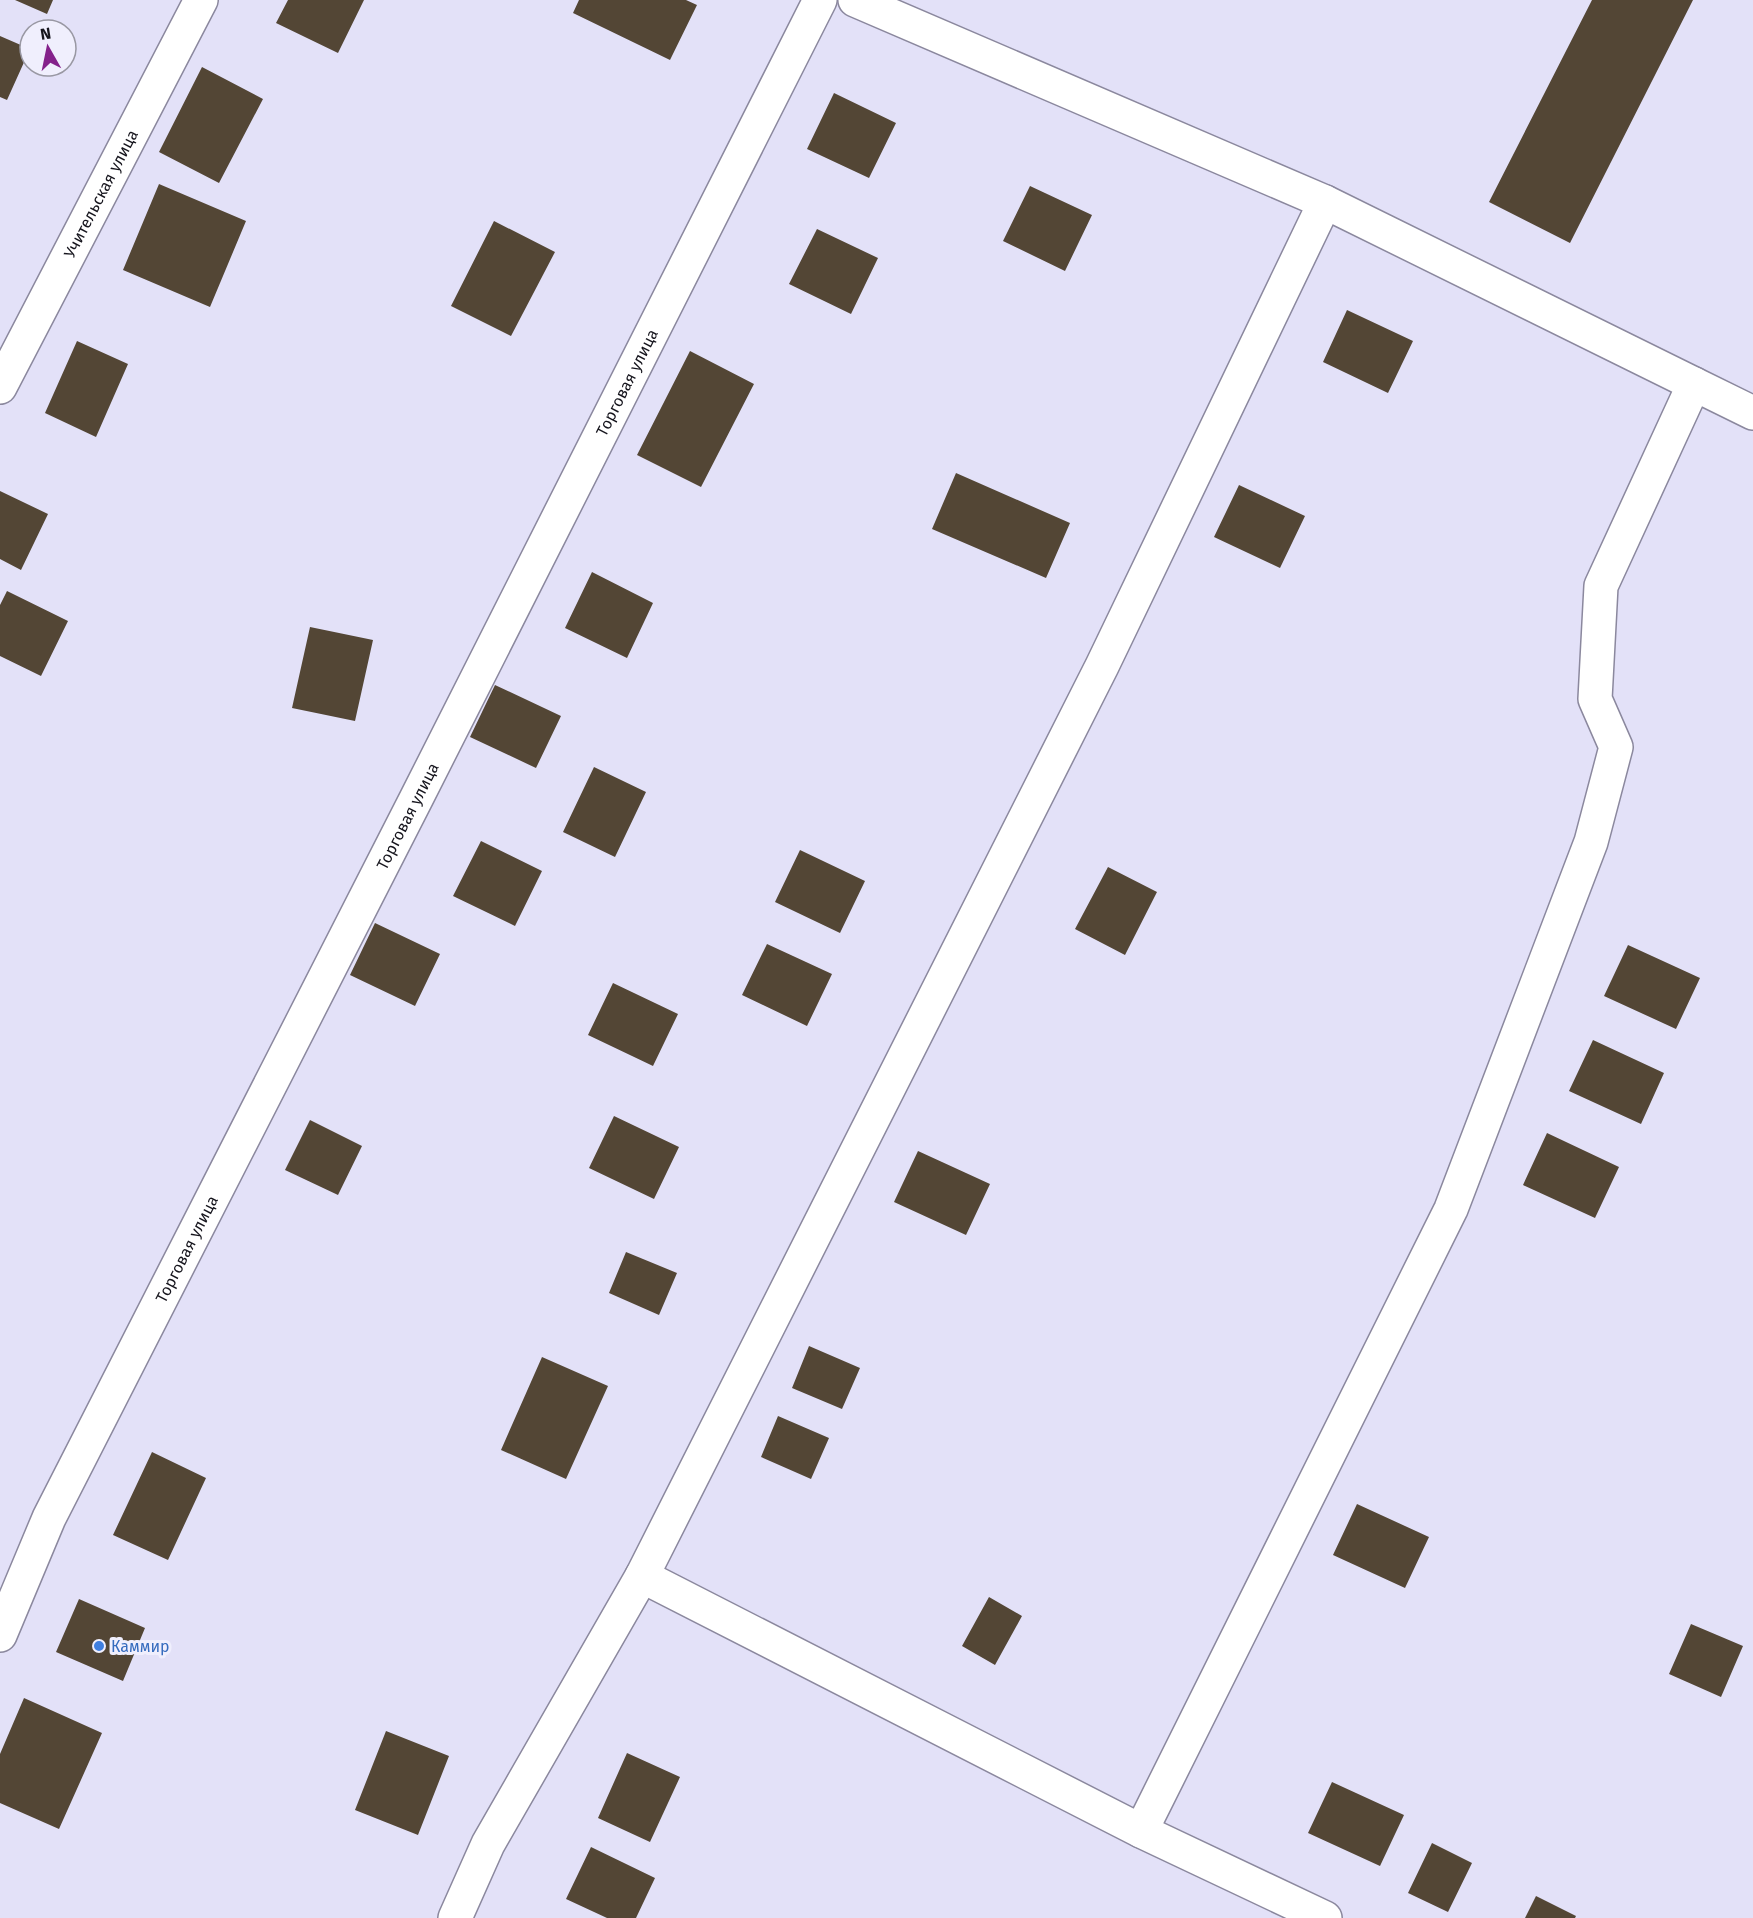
<svg xmlns="http://www.w3.org/2000/svg" width="1753" height="1918" viewBox="0 0 1753 1918" font-family="'Fira Sans',sans-serif">
  <style>
    .building { fill: #534635 }
    .lines { fill: none; stroke-linecap: round; stroke-linejoin: round }
    .minor-casing { stroke: #8b889e; stroke-width: 36 }
    .minor { stroke: #fff; stroke-width: 33 }
    .shop-dot { fill: #3f7fe0; stroke: #f0effd; stroke-width: 2 }
    .labels { text-anchor: middle; dominant-baseline: central; stroke-width: 6; stroke-linejoin: round; paint-order: stroke }
    .street-label { font-size: 16px; fill: #16151d; stroke: #f0effd }
    .shop-label { font-size: 16px; fill: #366cbe; stroke: #f0effd; text-anchor: start }
  </style>
  <rect width="100%" height="100%" fill="#e3e1f8"/>
  <path class="building" d="M15 0H53L47 14Z
    M288 0H364L338 53 276 23Z
    M579 0H686L697 5 670 60 573 13Z
    M1592 0H1693L1570 243 1489 202Z
    M0 36 30 49 7 100 0 97Z
    M202 67 263 99 219 183 159 152Z
    M834 93 896 123 869 178 807 149Z
    M159 184 246 221 210 307 123 270Z
    M1030 186 1092 215 1065 271 1003 241Z
    M494 221 555 252 511 336 451 306Z
    M817 229 878 258 851 314 789 284Z
    M1347 310 1413 341 1388 393 1323 362Z
    M77 341 128 364 96 437 45 413Z
    M690 351 754 384 701 487 637 455Z
    M956 473 1070 523 1046 578 932 529Z
    M1239 485 1305 516 1280 568 1214 537Z
    M0 491 48 514 21 570 0 559Z
    M592 572 653 603 627 658 565 628Z
    M7 591 68 621 41 676 0 656V605Z
    M310 627 373 640 355 721 292 708Z
    M495 685 561 716 536 768 470 737Z
    M594 767 646 792 615 857 563 832Z
    M481 841 542 871 515 926 453 896Z
    M800 850 865 881 840 933 775 902Z
    M1108 867 1157 892 1125 955 1075 929Z
    M375 923 440 954 415 1006 350 975Z
    M767 944 832 974 807 1026 742 995Z
    M1628 945 1700 978 1676 1029 1604 996Z
    M613 983 678 1014 653 1066 588 1035Z
    M1593 1040 1664 1073 1641 1124 1569 1091Z
    M614 1116 679 1147 654 1199 589 1168Z
    M310 1120 362 1146 338 1195 285 1170Z
    M1547 1133 1619 1167 1595 1218 1523 1185Z
    M918 1151 990 1184 966 1235 894 1202Z
    M626 1252 677 1273 659 1315 609 1293Z
    M809 1346 860 1368 842 1409 792 1388Z
    M542 1357 608 1386 566 1479 501 1450Z
    M778 1416 829 1438 811 1479 761 1457Z
    M152 1452 206 1478 168 1560 113 1535Z
    M1357 1504 1429 1537 1405 1588 1333 1555Z
    M989 1597 1022 1616 995 1665 962 1646Z
    M79 1599 145 1628 123 1681 56 1652Z
    M1691 1624 1743 1646 1721 1697 1669 1674Z
    M24 1698 102 1733 59 1829 0 1803V1754Z
    M386 1731 449 1756 418 1835 355 1810Z
    M627 1753 680 1777 650 1842 598 1818Z
    M1332 1782 1404 1815 1380 1866 1308 1833Z
    M1432 1843 1472 1863 1448 1912 1408 1893Z
    M591 1847 655 1878 636 1918H607L566 1899Z
    M1536 1896 1576 1916 1575 1918H1525Z"/>
  <g class="lines">
    <g class="minor-casing">
      <g id="minor">
        <path d="M1694 384 1753 413"/>
        <path id="s1" d="M0 387 201 0"/>
        <path d="M642 1576 1141 1831 1325 1918"/>
        <path id="s2" d="M0 1635 49 1518 416 799 820 0"/>
        <path d="M1141 1831 1451 1209 1591 842 1616 747 1595 699 1601 586 1694 384 1325 202"/>
        <path d="M455 1918 488 1844 642 1576 1102 666 1325 202 855 0"/>
      </g>
    </g>
    <use href="#minor" class="minor"/>
  </g>
  <circle class="shop-dot" cx="99" cy="1646" r="6"/>
  <g class="labels">
    <g class="street-label">
      <text stroke="none"><textPath href="#s1" startOffset="218">Учительская улица</textPath></text>
      <text stroke="none"><textPath href="#s2" startOffset="1401">Торговая улица</textPath></text>
      <text stroke="none"><textPath href="#s2" startOffset="915">Торговая улица</textPath></text>
      <text stroke="none"><textPath href="#s2" startOffset="429">Торговая улица</textPath></text>
    </g>
    <g class="shop-label">
      <text x="111" y="1646">Каммир</text>
    </g>
  </g>
  <g transform="translate(48 48) rotate(351)"><circle r="28" fill="#f0effd" stroke="#9998a3" stroke-width="1.5"/>
  <path d="M0-4.5L10 22L0 15L-10 22Z" fill="#84218b"/>
  <text y="-9" font-size="16" font-weight="bold" text-anchor="middle" fill="#16151d">N</text>
  </g>
</svg>
